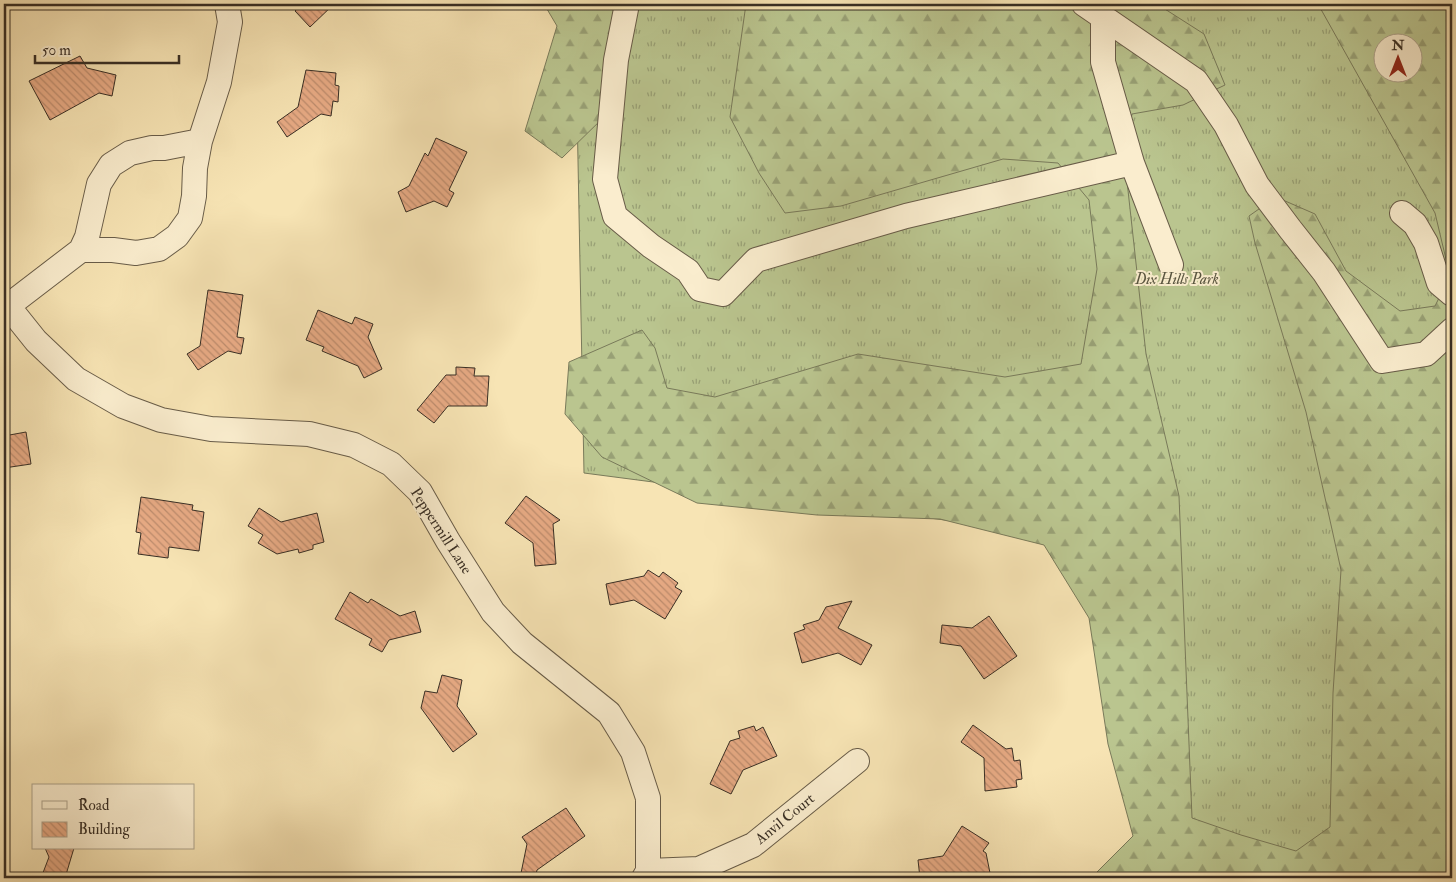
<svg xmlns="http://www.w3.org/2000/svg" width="1456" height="882" viewBox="0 0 1456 882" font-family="'IM FELL Double Pica',serif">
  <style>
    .grass { fill: url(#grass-tufts); stroke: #797a5a; fill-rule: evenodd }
    .forest { fill: url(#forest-firs); stroke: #797a5a; fill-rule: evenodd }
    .building { fill: url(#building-back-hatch); stroke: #382e24 }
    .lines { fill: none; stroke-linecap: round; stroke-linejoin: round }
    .minor-casing { stroke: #685c48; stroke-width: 26 }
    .minor { stroke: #faedce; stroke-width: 24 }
    .labels { text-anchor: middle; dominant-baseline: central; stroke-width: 4; stroke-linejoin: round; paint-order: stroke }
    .park-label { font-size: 15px; font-style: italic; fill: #58543f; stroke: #faedce }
    .street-label { font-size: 15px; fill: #382e24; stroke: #faedce }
  </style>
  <defs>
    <pattern id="grass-tufts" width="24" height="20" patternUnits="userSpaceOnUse" patternTransform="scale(1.25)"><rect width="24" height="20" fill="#bac58f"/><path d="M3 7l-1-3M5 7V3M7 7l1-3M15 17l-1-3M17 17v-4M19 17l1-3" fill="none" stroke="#98a075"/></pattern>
    <pattern id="forest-firs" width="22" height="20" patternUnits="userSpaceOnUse" patternTransform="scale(1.25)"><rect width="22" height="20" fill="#bac58f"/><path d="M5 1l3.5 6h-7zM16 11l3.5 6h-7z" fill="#98a075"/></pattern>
    <pattern id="building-back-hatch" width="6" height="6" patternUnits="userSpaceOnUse" patternTransform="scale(1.25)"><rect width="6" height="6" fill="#e7aa84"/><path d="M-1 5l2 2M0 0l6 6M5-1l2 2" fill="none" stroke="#bc8b6c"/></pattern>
  </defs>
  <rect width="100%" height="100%" fill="#f7e4b4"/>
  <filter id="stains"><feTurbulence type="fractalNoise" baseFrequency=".004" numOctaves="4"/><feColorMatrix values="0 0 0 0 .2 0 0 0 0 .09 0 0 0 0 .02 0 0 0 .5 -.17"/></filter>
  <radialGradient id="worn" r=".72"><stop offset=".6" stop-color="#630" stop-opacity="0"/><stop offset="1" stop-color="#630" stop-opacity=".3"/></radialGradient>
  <path class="grass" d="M575 4H1452V878H1156L1083 538 584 473ZM1384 42H1414V72H1384Z"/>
  <path class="forest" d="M544 4H637L605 116 562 158 525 131 557 26Z
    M746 4H1157L1204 34 1225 85 1183 105 1132 114 1124 154 1146 354 1179 496 1192 818 1241 835 1296 851 1330 827 1333 693 1341 570 1306 412 1255 243 1249 216 1276 197 1315 214 1346 271 1400 311 1435 306 1450 276 1435 213 1318 4H1452V878H1091L1133 836 1108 744 1089 618 1044 545 940 519 817 515 697 503 602 457 565 414 569 362 642 330 655 348 667 388 715 397 858 354 1005 377 1081 364 1097 269 1089 200 1058 163 1003 159 841 206 785 213 759 173 730 117ZM1384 42H1414V72H1384Z"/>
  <path class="building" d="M302 4H334L310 27 295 11Z
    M80 56 87 68 116 75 112 96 99 93 50 120 29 81Z
    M306 70 336 73 335 85 339 86 338 102 333 101 331 116 321 114 287 137 277 122 298 107Z
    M436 138 467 152 449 190 454 193 447 207 434 201 406 212 398 192 409 186 425 153 428 156Z
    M208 290 243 295 237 337 244 338 241 354 228 351 198 370 187 354 200 346Z
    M318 310 352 324 355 317 373 324 368 337 382 369 364 378 358 366 322 351 324 347 306 340Z
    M456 367 475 368 474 376H489L487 406H448L434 423 417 410 446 375H456Z
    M26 432 31 464 4 468V436Z
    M526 496 560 520 553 524 556 564 535 566 533 543 505 523Z
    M141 497 193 505 192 510 204 512 199 551 169 547 168 558 138 554 141 533 136 532Z
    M259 508 281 522 317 513 324 542 313 545V549L299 553 298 549 277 554 258 543 263 535 248 526Z
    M648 570 659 577 663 572 678 583 675 587 682 591 665 619 634 600 610 605 606 584 644 576Z
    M350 592 368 603 371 599 400 616 415 611 421 632 389 640 382 652 369 645 372 639 335 619Z
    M852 601 838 628 872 645 861 665 838 653 802 663 794 633 805 629 803 625 819 620 826 607Z
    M989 616 1017 656 984 679 961 646 940 643 942 625 972 628Z
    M442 675 462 680 457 706 477 734 453 752 421 708 425 691 437 693Z
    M973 725 1006 749 1012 748 1014 761 1020 760 1022 779 1016 780 1017 787 985 791 984 758 961 742Z
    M754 726 756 731 763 727 777 756 743 770 731 794 710 784 730 741 740 738 738 731Z
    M566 808 585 836 537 870 535 878H520L527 844 522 837Z
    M962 826 989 843 983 851 986 853 991 878H920L918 860 943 856Z
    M45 848H74L65 878H41L49 857Z"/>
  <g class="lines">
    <g class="minor-casing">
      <path id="minor" d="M627 4 616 60 605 179 615 216 651 246 688 271 700 289 723 294 756 260 906 216 1132 163 1171 265
        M1084 4 1196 81 1226 125 1257 185 1290 229 1324 272 1382 361 1426 354 1452 330
        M1103 17V62L1132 163
        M200 141 219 82 230 22 227 4
        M1402 213 1415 224 1426 243 1439 283 1452 294
        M8 306 36 341 76 379 123 406 161 420 211 429 309 434 354 445 391 464 420 492 448 541 493 612 522 643 609 713 633 752 648 798V871L644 878
        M4 309 81 250 87 237 99 184 111 165 130 153 152 148H164L200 141 195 168 194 196 190 218 177 236 159 249 136 253 113 250H81
        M648 871 699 869 753 845 857 761"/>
    </g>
    <use href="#minor" class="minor"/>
  </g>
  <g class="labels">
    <g class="park-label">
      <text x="1177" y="279">Dix Hills Park</text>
    </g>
    <g class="street-label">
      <text transform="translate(441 531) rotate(57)">Peppermill Lane</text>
      <text transform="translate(785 819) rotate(-39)">Anvil Court</text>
    </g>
  </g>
  <rect width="1456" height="882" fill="none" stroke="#f7e4b4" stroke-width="20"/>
  <rect x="5" y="5" width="1446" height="872" fill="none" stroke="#382e24" stroke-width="2.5"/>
  <rect x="10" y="10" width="1436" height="862" fill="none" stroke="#382e24"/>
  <rect x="32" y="784" width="162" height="65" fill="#faedce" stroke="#aca18a"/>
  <rect x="42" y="801" width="25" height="8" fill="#faedce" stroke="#aca18a"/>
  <text x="78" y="810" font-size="15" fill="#382e24">Road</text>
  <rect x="42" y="822" width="25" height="15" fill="url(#building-back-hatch)" stroke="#aca18a"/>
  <text x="78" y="834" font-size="15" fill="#382e24">Building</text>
  <g transform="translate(1398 58)"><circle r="24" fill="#faedce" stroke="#aca18a"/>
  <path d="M0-4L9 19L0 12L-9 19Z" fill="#8f2418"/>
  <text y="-8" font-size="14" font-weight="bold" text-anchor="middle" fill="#382e24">N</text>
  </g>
  <path d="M35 55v8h144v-8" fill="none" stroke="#382e24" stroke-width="2.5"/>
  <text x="42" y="55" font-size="15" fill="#382e24" stroke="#faedce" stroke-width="4" paint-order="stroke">50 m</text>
  <rect width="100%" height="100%" filter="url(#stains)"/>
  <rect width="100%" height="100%" fill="url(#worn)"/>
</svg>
